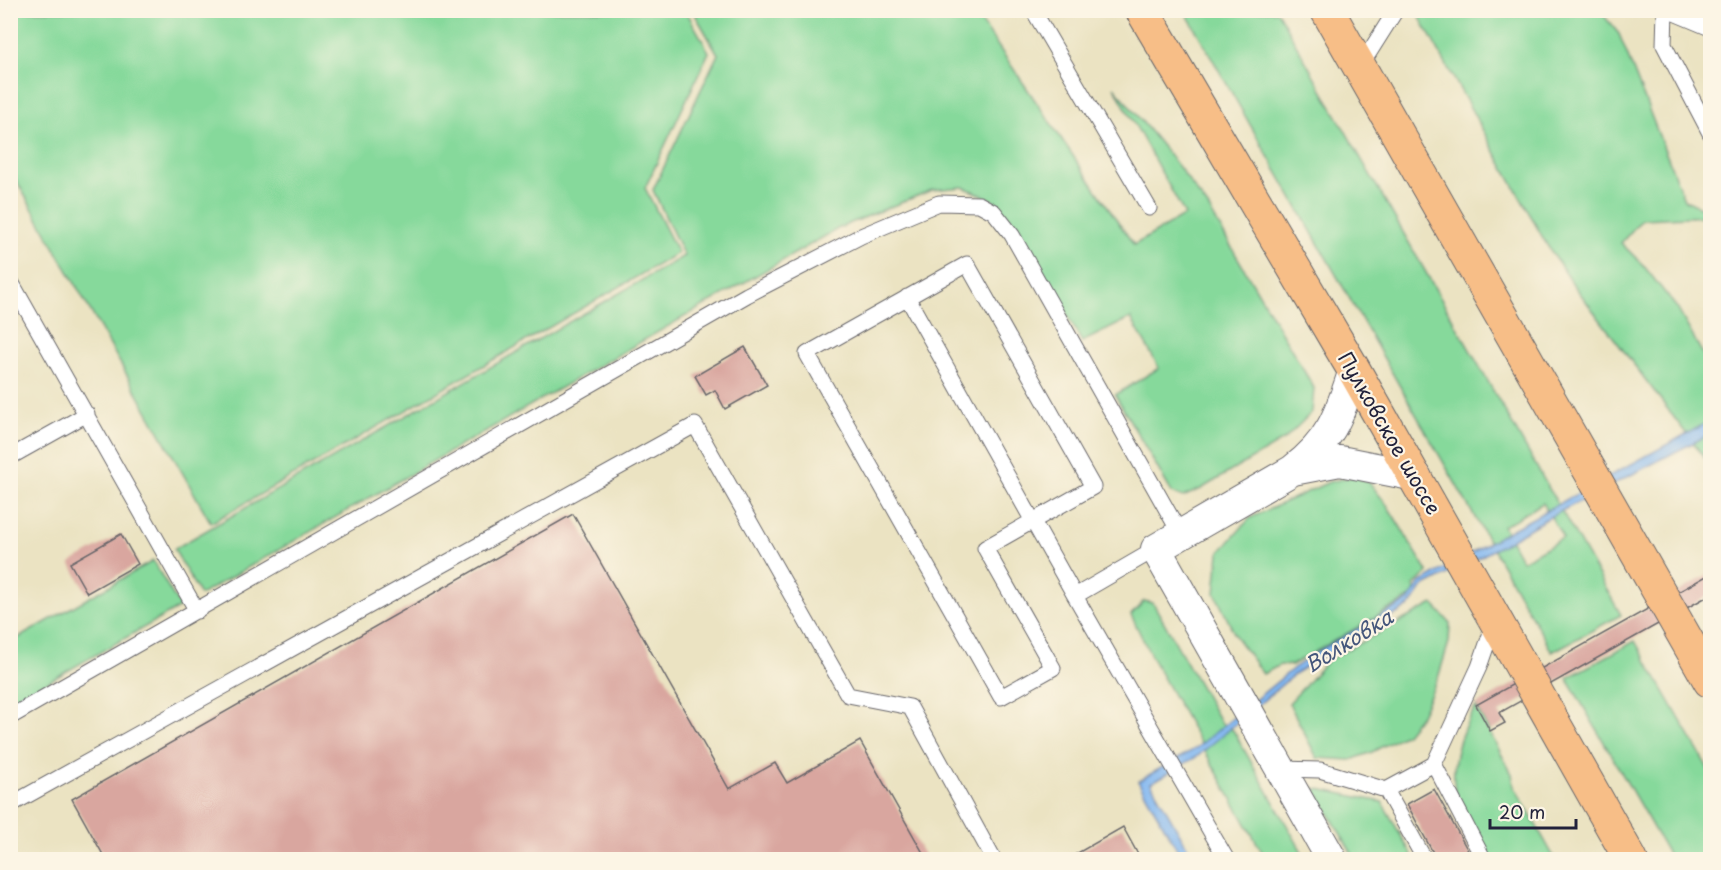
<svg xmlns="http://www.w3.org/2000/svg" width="1721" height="870" viewBox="0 0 1721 870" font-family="'Playpen Sans',sans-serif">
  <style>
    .green { fill: #86d99b; stroke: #547e6b; stroke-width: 1.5; fill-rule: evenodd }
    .water { fill: #83b8f1; stroke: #526d96; stroke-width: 1.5 }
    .building { fill: #d9a69f }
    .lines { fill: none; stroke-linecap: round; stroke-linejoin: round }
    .lane-casing { stroke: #68666a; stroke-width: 17 }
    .street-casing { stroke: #68666a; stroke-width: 32 }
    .highway-casing { stroke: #68666a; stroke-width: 35 }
    .lane { stroke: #fff; stroke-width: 15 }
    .street { stroke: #fff; stroke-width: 30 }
    .highway { stroke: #f7be87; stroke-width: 33 }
    .labels { text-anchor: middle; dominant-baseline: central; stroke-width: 4.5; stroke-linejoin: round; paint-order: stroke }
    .street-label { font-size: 20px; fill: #22223b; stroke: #fcf5e5 }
    .water-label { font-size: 21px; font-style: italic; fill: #44567b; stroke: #fcf5e5 }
  </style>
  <rect width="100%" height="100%" fill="#fcf5e5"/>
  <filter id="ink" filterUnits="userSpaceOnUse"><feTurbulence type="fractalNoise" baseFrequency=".0167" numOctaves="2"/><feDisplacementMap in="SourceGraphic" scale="12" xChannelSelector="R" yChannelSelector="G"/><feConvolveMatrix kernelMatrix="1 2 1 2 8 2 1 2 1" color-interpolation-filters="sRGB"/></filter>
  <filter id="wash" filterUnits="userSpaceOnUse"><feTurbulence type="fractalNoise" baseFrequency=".008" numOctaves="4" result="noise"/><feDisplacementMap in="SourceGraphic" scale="24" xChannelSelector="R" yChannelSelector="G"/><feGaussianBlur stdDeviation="1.35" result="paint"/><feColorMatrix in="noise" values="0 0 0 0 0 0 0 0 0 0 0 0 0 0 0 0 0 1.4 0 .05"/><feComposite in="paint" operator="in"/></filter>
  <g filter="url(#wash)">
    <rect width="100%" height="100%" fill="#ebe3c2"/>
    <path class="green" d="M1421 10 1600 11 1619 34 1684 199 1710 212V216L1642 219 1621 243 1643 265 1677 308 1710 367V465L1573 284 1547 245 1419 16Z
      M10 11H686L709 52 645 188 678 253 211 523 11 171Z
      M693 11H974L1134 245 1185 215 1114 87 1179 167 1208 207 1314 388 1312 412 1285 439 1201 489 1183 497 1172 493 1115 395 1159 368 1131 318 1082 342 1019 228 991 199 963 187 932 190 841 227 200 595 174 549 684 256 653 190 718 54Z
      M1185 11H1277L1621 615 1552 652ZM1543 503 1563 538 1522 561 1503 526Z
      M1355 476 1370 483 1387 505 1428 572 1414 585 1416 594 1292 665H1280L1263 674 1236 637 1215 593 1219 553 1250 518 1329 482Z
      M153 561 180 607 11 703V642Z
      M1144 601 1153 603 1221 723 1233 730 1306 859H1266L1152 658 1131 615Z
      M1433 604 1450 623 1449 642 1438 678 1421 715 1406 734 1372 752 1351 760 1317 758 1289 703 1328 660Z
      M1635 641 1710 772V859H1671L1567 678Z
      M1476 707 1512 774 1514 786 1555 859H1487C1478 840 1465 821 1458 801 1447 771 1459 732 1476 707Z
      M1314 788 1382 802 1414 859H1355Z"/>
    <path class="water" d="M1710 421V434L1544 520 1504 544 1423 587 1410 606 1297 672 1198 756 1151 783 1194 859H1183L1138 781 1195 749 1294 668 1324 648 1408 601 1420 583 1500 536Z"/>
    <g id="blocks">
      <path class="building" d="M745 347 767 385 725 409 715 390 706 395 695 376Z
        M573 514 729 789 775 763 787 783 860 741 927 860H106L72 799Z
        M121 534 138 564 87 593 70 563Z
        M1710 574V595L1499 713 1505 723 1490 731 1476 705Z
        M1434 789 1473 860H1437L1407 804Z
        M1123 827 1141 860H1076L1074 855Z"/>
    </g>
  </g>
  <g filter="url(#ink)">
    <use href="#blocks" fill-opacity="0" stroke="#68666a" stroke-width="1.5"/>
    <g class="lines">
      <g class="lane-casing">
        <path id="lane" d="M1033 10 1149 208
          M1665 10 1664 45 1710 133
          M1667 10 1710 28
          M1360 67 1396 10
          M967 264 1093 487 985 548 1053 668 1001 697 807 354Z
          M10 280 197 611
          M907 297 1075 596
          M10 457 87 414
          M1156 549 1075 596 1227 860
          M10 717 747 295 861 236 939 203 979 204 994 212 1012 235 1181 535
          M1434 764 1484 860
          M1280 769 1320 770 1386 790 1425 860
          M1386 790 1434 764 1479 667 1494 624
          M10 805 695 425 848 695 910 707 994 860"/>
      </g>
      <g class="street-casing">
        <path id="street" d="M1293 470 1340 461 1416 476
          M1332 860 1156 549 1293 470C1332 440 1339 415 1354 370"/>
      </g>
      <g class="highway-casing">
        <path id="highway" d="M1142 10 1354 370 1631 860
          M1327 10 1710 681"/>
      </g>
      <use href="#lane" class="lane"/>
      <use href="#street" class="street"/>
      <use href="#highway" class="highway"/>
    </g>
  </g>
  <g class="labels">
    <g class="street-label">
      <text transform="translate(1390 433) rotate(60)">Пулковское шоссе</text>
    </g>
    <g class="water-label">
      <text transform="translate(1348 640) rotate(-32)">Волковка</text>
    </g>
  </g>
  <rect width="1721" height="870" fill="none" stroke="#fcf5e5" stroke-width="36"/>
  <path d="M1490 819v9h86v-9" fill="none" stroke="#22223b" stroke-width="3"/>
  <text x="1499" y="819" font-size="18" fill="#22223b" stroke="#fcf5e5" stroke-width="4.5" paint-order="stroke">20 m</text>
</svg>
